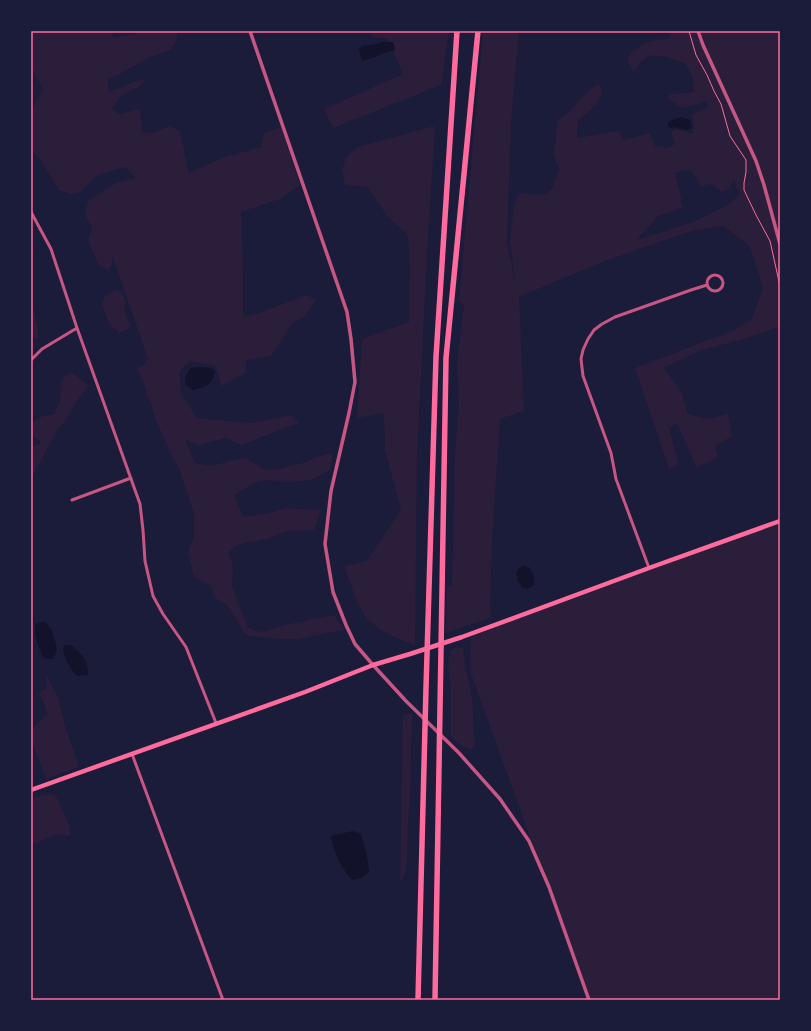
<svg xmlns="http://www.w3.org/2000/svg" width="811" height="1031" viewBox="0 0 811 1031" font-family="'IBM Plex Sans',sans-serif">
  <style>
    .green { fill: #2a1e3b; fill-rule: evenodd }
    .water { fill: #12122b }
    .lines { fill: none; stroke-linecap: round; stroke-linejoin: round }
    .path { stroke: #ff6b9d; stroke-width: 1 }
    .minor { stroke: #c65784; stroke-width: 3 }
    .tertiary { stroke: #c65784; stroke-width: 3.5 }
    .primary { stroke: #ff6b9d; stroke-width: 4.5 }
    .motorway { stroke: #ff6b9d; stroke-width: 5.5 }
    .neatline { fill: none; stroke: #ff6b9d; stroke-width: 1.5 }
  </style>
  <rect width="100%" height="100%" fill="#1b1b3a"/>
  <path class="green" d="M31 31H110L114 38 135 34 141 31H178L176 41 170 50 146 59 120 74 108 79 109 92 134 82 146 79 139 87 123 94 112 108 119 114 140 109 142 133 155 132 169 126 180 131 189 173 225 157 261 147 264 133 281 127 300 185 280 199 241 212 243 265V317L259 313 307 295 316 300 304 317 293 323 271 356 246 360V373L221 386 216 366 190 361 180 371 181 394 197 418 251 423 291 415 299 423 241 445 227 438 198 445 185 439 195 463 211 466 230 461 246 458 265 470 277 469 303 463 317 457 333 453 330 470 311 480 288 482 269 480 255 483 234 495 243 517 269 513 286 508 321 510 314 530 288 531 270 538 237 545 229 552 233 567 232 586 248 628 261 632 285 625 334 615 345 630 332 632 299 639H281L246 635 227 605 215 598 211 586 194 577 188 552 194 537V514L179 468 173 459 156 420 152 407 147 396 144 384 137 369 145 363 148 359 112 255V264L108 271 98 264 88 241 92 227 85 216 88 201 116 183 135 178 126 167 97 175 81 192 70 194 59 190 40 159 31 151V110L43 89 32 69 31 63Z
    M370 31H449L441 85 333 128 324 109 403 74 388 39 374 37Z
    M483 31H519L511 125 507 243 516 286 510 241 513 213 517 195 525 193 534 195 545 194 552 189 559 169 553 154 556 139 557 121 566 115 588 91 599 83 602 93 597 104 577 122V138L618 131 624 140 650 133 655 146 667 148 675 144 671 132 676 129 693 134 694 124 692 115 708 107 706 101 697 105 682 108 667 98 671 94 694 92 692 76 685 63C675 61 657 52 647 57 642 60 638 66 634 71L628 63 629 54C641 44 652 39 668 39L671 34 666 31H780V326L747 338 699 351 664 368 681 391 688 414 706 419 728 414 732 436 715 446 718 457 697 468 677 423 669 428 679 465 669 469 635 368 735 330 752 318 763 288 750 247 724 226 692 231 602 262 519 297 524 411 500 419 492 542 490 607 492 617 446 633 447 587 452 585 455 453 459 402 457 363 464 305 459 300ZM691 170 701 186 711 184 722 192 729 189 734 179 740 194 726 206 695 221 637 240 658 216 683 208 675 172Z
    M430 127H435L428 237 417 454 415 645 394 637 379 629 366 618 357 602 344 566 367 561C378 543 390 527 401 509L385 451V432L383 413 357 418 362 339 409 322 410 266 408 235 388 217 367 187 345 185 342 169 347 156 358 147Z
    M115 290 120 291 123 295 126 303 124 310 130 325 128 329 119 333 117 330 110 326 102 305 104 297Z
    M31 302 37 325 39 340 33 339 31 333Z
    M73 373 89 386 77 401 67 418 57 431 31 479V445L35 446 41 442 31 435V424L40 417 54 414 60 401 61 381 66 374Z
    M780 521V1000H589L470 671 471 633Z
    M456 647 463 648 466 670 470 686 473 708V722L475 742 472 749C463 747 456 744 451 736V691L448 665 450 651Z
    M46 674 58 697 65 726 79 767 46 779 31 739V730L47 714 43 700 38 694 47 688Z
    M412 713C411 751 411 789 408 827 407 844 409 862 403 879L400 880 403 715Z
    M51 794 56 796 70 827V836L56 834 37 843H31V799L43 795Z"/>
  <path class="water" d="M383 42H393L395 50 381 54 376 57 371 58 363 61 360 54 359 49 362 46 376 44Z
    M682 117 690 120 691 123 692 128 687 130 674 127 670 128 668 125V123L672 120Z
    M201 367 210 368 215 371C212 385 206 387 193 390L186 385C184 377 186 375 191 368Z
    M524 566 529 567C536 575 538 592 522 588L520 583 518 582 516 572 519 568Z
    M43 622 47 624 52 631 57 648 55 655 52 659H47L42 656C40 646 32 634 36 624Z
    M65 645H71C81 652 89 662 88 675L77 676C70 668 64 659 63 648Z
    M353 831 361 834 367 856 369 872 362 878 352 880C341 868 334 852 331 836Z"/>
  <g class="lines">
    <path class="path" d="M689 31 696 55 707 75 714 91 721 104 730 136 746 160V172L744 183V190L756 215 770 241 780 286"/>
    <path class="minor" d="M31 212 51 249 77 328 140 504 143 530 145 561 153 596 163 614 186 647 216 723
      M707 283a8 8 0 1 1 16 0a8 8 0 1 1-16 0Z
      M31 360 42 349 77 328
      M72 500 131 478
      M649 568 616 479 611 453 583 376 581 359 583 350 588 339 594 330 602 324 615 317 691 290 707 285
      M132 754 223 1000"/>
    <path class="tertiary" d="M250 31 347 312 351 339 355 382 349 413 331 491 325 544 333 592 346 625 355 644 373 665 406 701 459 753 500 799 529 841 549 887 589 1000
      M698 31 703 45 756 161 764 185 780 244"/>
    <path class="primary" d="M31 790 305 692 373 665 410 654 462 637 649 568 780 521"/>
    <path class="motorway" d="M418 1000 426 688 436 357 457 31
      M435 1000 446 358 478 31"/>
  </g>
  <rect width="811" height="1031" fill="none" stroke="#1b1b3a" stroke-width="64"/>
  <rect x="32" y="32" width="747" height="967" class="neatline"/>
</svg>
